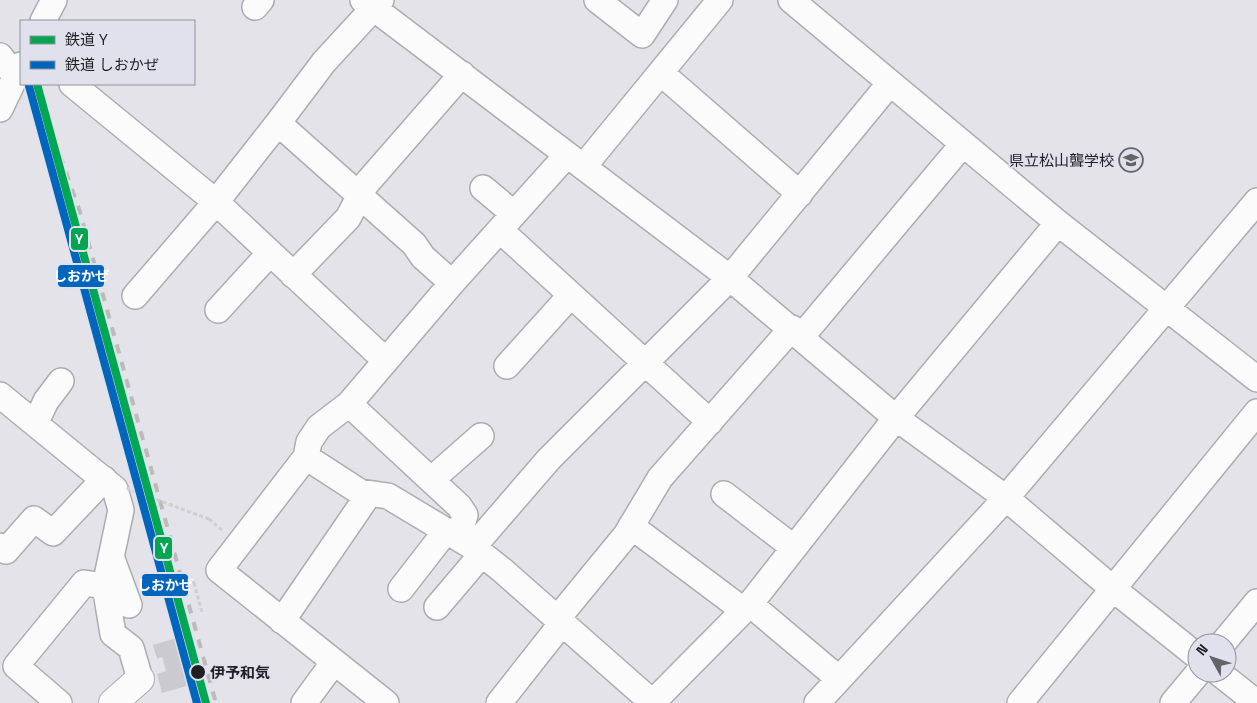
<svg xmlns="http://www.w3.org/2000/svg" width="1257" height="703" viewBox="0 0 1257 703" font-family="'Space Grotesk','Noto Sans JP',sans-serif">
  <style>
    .building { fill: #cacacf }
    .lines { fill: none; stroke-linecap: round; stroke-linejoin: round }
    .minor-casing { stroke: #acadb1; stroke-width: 28 }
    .major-casing { stroke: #acadb1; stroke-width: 30 }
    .path { stroke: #cfcfd1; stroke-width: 3; stroke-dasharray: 4 2.5; stroke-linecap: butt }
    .minor { stroke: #fbfbfc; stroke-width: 25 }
    .major { stroke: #fbfbfc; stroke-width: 28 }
    .rail { stroke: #bbbbbc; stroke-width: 4; stroke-dasharray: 9 9; stroke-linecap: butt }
    .path-bridge { stroke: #cfcfd1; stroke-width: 3; stroke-dasharray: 4 2.5; stroke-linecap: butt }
    .rail-1-casing { stroke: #e0e1ec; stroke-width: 11 }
    .rail-2-casing { stroke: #e0e1ec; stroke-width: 11 }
    .rail-1 { stroke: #00a651; stroke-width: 8 }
    .rail-2 { stroke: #0065bd; stroke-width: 8 }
    .stop-dot { fill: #1e1f22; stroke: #e0e1ec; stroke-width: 2 }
    .labels { text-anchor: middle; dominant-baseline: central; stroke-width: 4; stroke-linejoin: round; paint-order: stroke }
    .poi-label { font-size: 15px; fill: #1e1f22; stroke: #e0e1ec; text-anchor: end }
    .stop-label { font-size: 15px; font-weight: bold; fill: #1e1f22; stroke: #e0e1ec; text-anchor: start }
    .line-badge { stroke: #e0e1ec; stroke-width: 2 }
    .badge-label { font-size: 14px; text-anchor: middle; font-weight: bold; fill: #fff }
  </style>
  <rect width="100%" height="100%" fill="#e3e3e9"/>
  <path class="building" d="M177 638 190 685 162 693 157 674 166 671 162 657 157 659 153 645Z"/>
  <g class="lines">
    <g class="minor-casing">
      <path id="minor" d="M363 0 730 278 896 418 1006 498 1112 588 1197 656
        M381 0 324 62 278 123 414 244 423 257 452 283
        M597 0 642 35 665 0
        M791 0 1058 223 1257 379
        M255 7 261 0
        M43 21 54 0
        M0 56 16 77
        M661 73 800 194
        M72 84 216 202 385 360
        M0 109 21 65
        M584 166 720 0
        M483 188 514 214
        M500 230 710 422
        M293 275 348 218 366 184 462 74
        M135 296 216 202 278 123
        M218 310 270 253
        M802 336 963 144
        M507 366 570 296
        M0 395 115 489 121 510 105 586 113 634 131 648 140 679
        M349 404 459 506 465 515 458 538
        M36 422 46 401 61 381
        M306 457 360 492 388 496 473 547 502 570 653 703
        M431 480 481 436
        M724 494 794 548
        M631 526 743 610
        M0 546 6 551 34 519 53 533 104 479
        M473 547 549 459 730 278 890 83
        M112 559 129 605
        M401 589 446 531
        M750 604 838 678
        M437 607 482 554
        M557 619 626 535 660 478 792 328
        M282 621 369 494
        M1223 643 1257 602
        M1219 673 1257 703
        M59 703 16 666 84 583 105 586
        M304 703 334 662
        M386 703 219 570 306 457 309 442 319 427 349 404 452 283 567 155
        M499 703 562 623
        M652 703 750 604 896 418 1058 223
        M817 703 1006 498 1257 201
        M1020 703 1257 412
        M1173 703 1198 673"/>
    </g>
    <g class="major-casing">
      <path id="major" d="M113 703 140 679"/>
    </g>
    <path class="path" d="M209 519 224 532
      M194 583 202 612
      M168 591 176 620"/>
    <use href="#minor" class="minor"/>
    <use href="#major" class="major"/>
    <path class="rail" d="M42 104 80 212 216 703"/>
    <path class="path-bridge" d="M128 487V489L209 519
      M168 591 167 587 193 580 194 583"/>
    <g class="rail-1-casing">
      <path id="rail-1" d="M37 84 206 703"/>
    </g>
    <g class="rail-2-casing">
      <path id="rail-2" d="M29 86 197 703"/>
    </g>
    <use href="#rail-1" class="rail-1"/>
    <use href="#rail-2" class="rail-2"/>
  </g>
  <defs>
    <g id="school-ring" transform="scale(1.25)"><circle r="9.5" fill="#e0e1ec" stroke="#636468" stroke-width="1.5"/><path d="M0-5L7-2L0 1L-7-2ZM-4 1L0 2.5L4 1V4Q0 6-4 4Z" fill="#636468"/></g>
  </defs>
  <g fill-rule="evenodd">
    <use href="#school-ring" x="1131" y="160"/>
  </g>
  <circle class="stop-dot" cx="198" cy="672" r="8"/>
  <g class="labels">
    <g class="poi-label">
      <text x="1114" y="160">県立松山聾学校</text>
    </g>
    <g class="stop-label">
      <text x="210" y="672">伊予和気</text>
    </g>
  </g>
  <g class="line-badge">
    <rect x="70" y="227" width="19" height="24" rx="5" fill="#00a651"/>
    <rect x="57" y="264" width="48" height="24" rx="5" fill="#0065bd"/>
    <rect x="154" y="536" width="19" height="24" rx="5" fill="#00a651"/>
    <rect x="141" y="573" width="48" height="24" rx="5" fill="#0065bd"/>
  </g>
  <g class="badge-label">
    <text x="79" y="244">Y</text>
    <text x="81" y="281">しおかぜ</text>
    <text x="164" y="553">Y</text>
    <text x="165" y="590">しおかぜ</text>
  </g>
  <rect x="20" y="20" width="175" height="65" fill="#e0e1ec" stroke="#92939b"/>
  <rect x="30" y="36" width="25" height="8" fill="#00a651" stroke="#92939b"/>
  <text x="65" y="45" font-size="15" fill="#1e1f22">鉄道 Y</text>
  <rect x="30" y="61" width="25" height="8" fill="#0065bd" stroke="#92939b"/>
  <text x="65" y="70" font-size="15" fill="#1e1f22">鉄道 しおかぜ</text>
  <g transform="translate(1212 658) rotate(310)"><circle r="24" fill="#e0e1ec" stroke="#92939b"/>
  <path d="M0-4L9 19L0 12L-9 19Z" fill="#636468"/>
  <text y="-8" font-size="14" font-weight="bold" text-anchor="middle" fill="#1e1f22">N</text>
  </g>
</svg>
